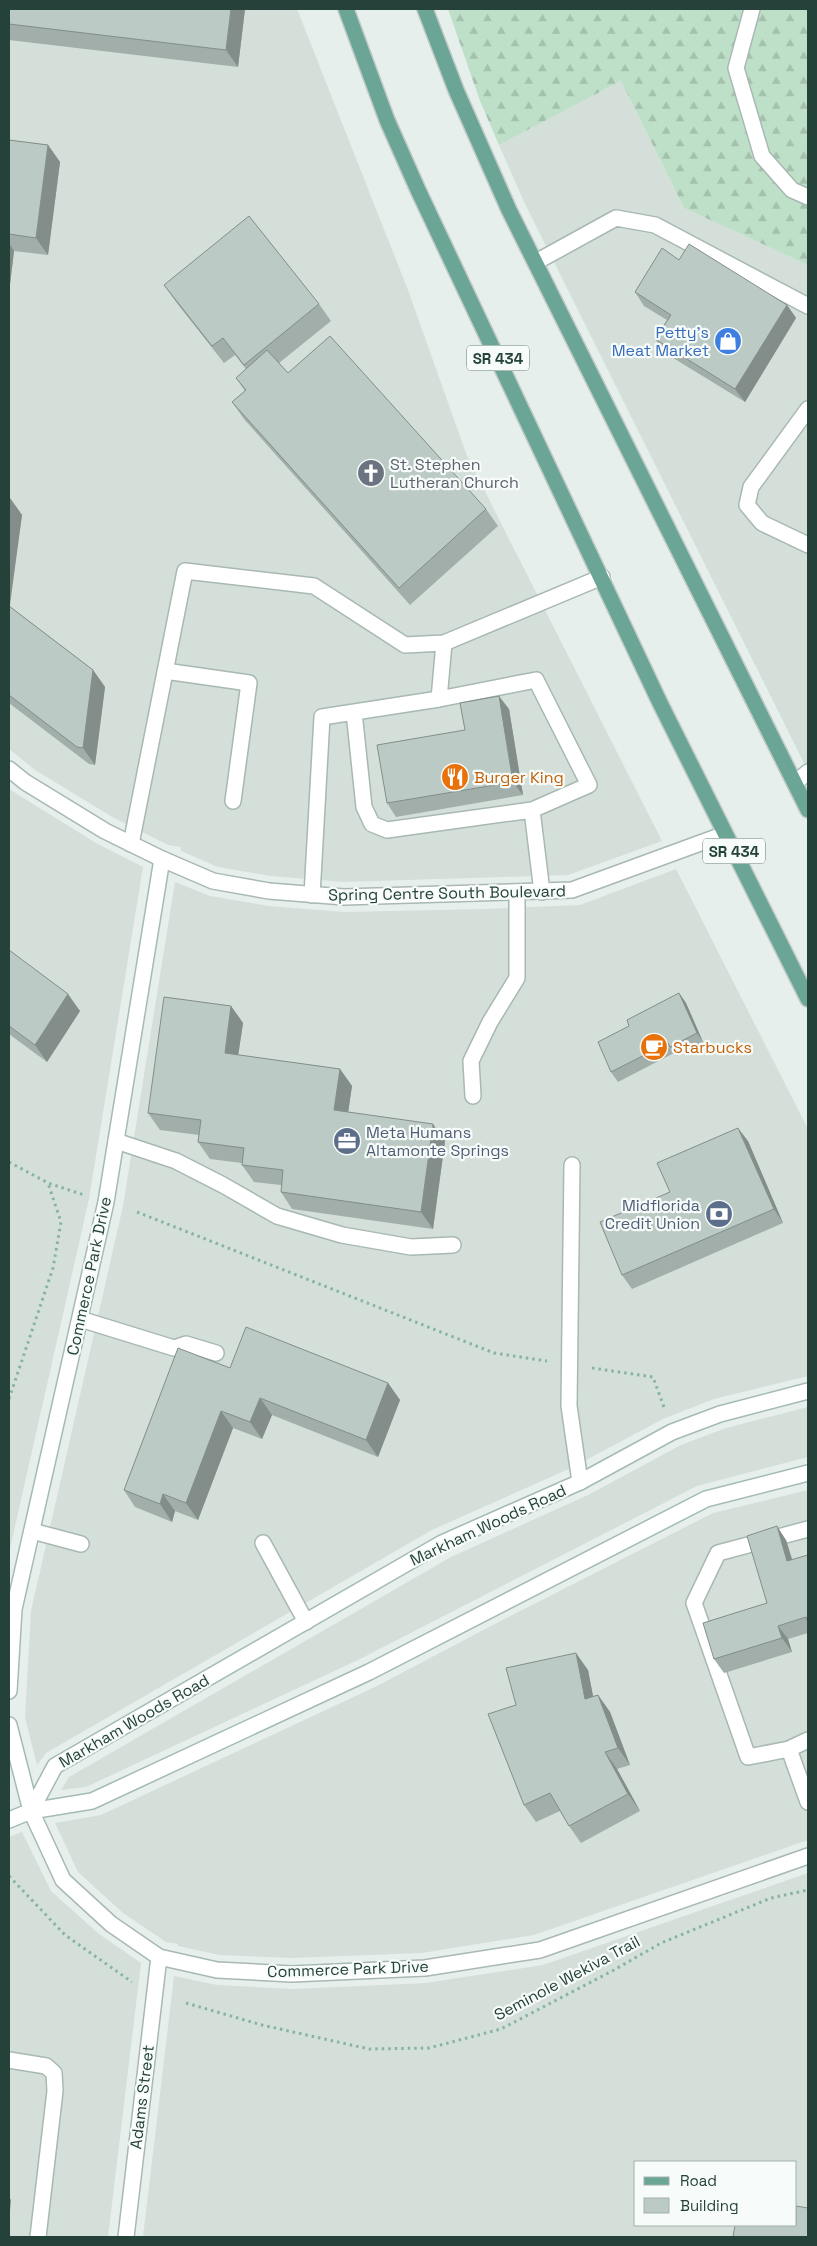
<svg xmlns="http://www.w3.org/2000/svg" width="817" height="2246" viewBox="0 0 817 2246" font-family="'Space Grotesk',sans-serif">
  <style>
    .built { fill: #d4dfda; fill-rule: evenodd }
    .forest { fill: url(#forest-firs) }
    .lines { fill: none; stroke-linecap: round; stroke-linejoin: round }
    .lane-casing { stroke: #a8b8b2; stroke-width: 18 }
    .street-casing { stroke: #a8b8b2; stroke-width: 18 }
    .secondary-casing { stroke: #a4bbb3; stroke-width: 18 }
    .primary-casing { stroke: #c2cac8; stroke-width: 18 }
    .path { stroke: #86b3a5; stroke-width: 3; stroke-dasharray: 2.5 4; stroke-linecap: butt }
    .lane { stroke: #fff; stroke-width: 15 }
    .street { stroke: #fff; stroke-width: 15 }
    .secondary { stroke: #fff; stroke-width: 15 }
    .primary { stroke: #6aa596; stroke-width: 15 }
    .wall { fill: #a1aea9 }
    .shaded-wall { fill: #838d89 }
    .building { fill: #bbcac4; stroke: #838d89 }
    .labels { text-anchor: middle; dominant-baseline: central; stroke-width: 4.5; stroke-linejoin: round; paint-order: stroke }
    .shield { fill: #f7fbf9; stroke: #637a73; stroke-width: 1 }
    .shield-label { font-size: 15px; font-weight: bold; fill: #24423a }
    .shop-label { font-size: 16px; fill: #366cbe; stroke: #f7fbf9; text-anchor: end }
    .worship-label { font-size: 16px; fill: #5b616d; stroke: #f7fbf9; text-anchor: start }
    .food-label { font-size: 16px; fill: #c56008; stroke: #f7fbf9; text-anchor: start }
    .street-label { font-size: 16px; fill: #24423a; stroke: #f7fbf9 }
    .service-label { font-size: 16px; fill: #4e5e75; stroke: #f7fbf9; text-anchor: start }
  </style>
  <defs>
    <pattern id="forest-firs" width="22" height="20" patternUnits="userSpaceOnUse" patternTransform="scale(1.25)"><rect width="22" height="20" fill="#bfe0c8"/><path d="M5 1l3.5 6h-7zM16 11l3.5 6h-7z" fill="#a4c1ad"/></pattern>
  </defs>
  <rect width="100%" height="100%" fill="#e6efeb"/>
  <path class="built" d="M9 9H297L408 290 467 456 662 841 568 875 344 882 271 876 218 867 181 851V847L168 845 114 818 35 770 9 749Z
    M621 81 684 208 808 265V771L525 204 499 145Z
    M9 789 96 843 143 867 89 1199 9 1553Z
    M676 869 808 1129V1376L714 1399 663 1419 571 1468 432 1530 46 1753 37 1765 25 1718 31 1611 123 1206 175 882 210 896 269 906 344 912 484 909 580 905Z
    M808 1407V1457L697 1486 360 1659 86 1787 61 1790 69 1777 451 1557 588 1495 681 1445 726 1428Z
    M808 1490V1840L534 1935 422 1953 292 1958 219 1955 178 1946V1944L166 1942 123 1913 78 1872 55 1823 101 1815 377 1686 487 1628 713 1513Z
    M22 1832 51 1891 99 1934 141 1963 108 2237H9V1837Z
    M808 1873V2237H143L174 1976 217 1985 293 1989 426 1983 543 1965ZM636 2162H796V2225H636Z"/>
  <path class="forest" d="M448 9H808V265L684 208 621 81 499 145 480 101Z"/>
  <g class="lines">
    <g class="lane-casing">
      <path id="lane" d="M536 262 616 218 655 225 808 306
        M808 409 751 487 747 505 762 523 808 545
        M165 671 249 683 233 801
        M354 712 364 807 372 824 387 830 532 810 589 785 536 680 439 699 444 643
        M795 783 808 772
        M532 810 542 892
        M131 844 185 571 314 586 405 645 444 643 602 577
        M312 895 322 717 439 699
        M473 1096 471 1061 490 1022 517 978V892
        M116 1141 176 1161 223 1185 277 1216 342 1235 411 1247 453 1245
        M572 1165 569 1406 580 1482
        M80 1319 174 1348 186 1344 216 1353
        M808 1529 718 1553 694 1603 748 1757 789 1749 808 1740
        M32 1531 81 1544
        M263 1543 306 1622
        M789 1749 808 1802
        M9 2060 46 2066 54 2073 55 2091 38 2237"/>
    </g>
    <g class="street-casing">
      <path id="street" d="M752 9 736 68 762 156 792 190 808 197
        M9 769 25 782 105 831 162 859 213 881 269 891 344 897 572 890 725 834
        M31 1811 63 1880 111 1924 159 1957 217 1970 292 1974 425 1968 540 1950 808 1856
        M126 2237 159 1957"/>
    </g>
    <g class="secondary-casing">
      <path id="secondary" d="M9 1691 14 1609 106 1202 162 859
        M9 1725 31 1811
        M31 1811 55 1766 442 1543 580 1482 672 1432 720 1414 808 1391
        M9 1820 31 1811 92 1801 369 1672 706 1499 808 1473"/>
    </g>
    <g class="primary-casing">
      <path id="primary" d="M346 9 387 120 418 190 660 703 808 999
        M425 9 456 90 509 210 808 810"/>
    </g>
    <path class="path" d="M9 1162 48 1183 84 1195
      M137 1212 494 1353 547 1361
      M592 1368 653 1377 665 1410
      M9 1399 53 1268 61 1222 48 1183
      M9 1876 65 1935 132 1982
      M186 2003 262 2025 369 2049 429 2048 501 2029 614 1970 661 1943 771 1898 808 1890"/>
    <use href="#lane" class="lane"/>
    <use href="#street" class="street"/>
    <use href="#secondary" class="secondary"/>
    <use href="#primary" class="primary"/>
  </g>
  <path class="wall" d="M9 9H245L238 67 9 40Z
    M9 140 48 145 60 162 48 255 14 251 9 293Z
    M679 260 787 305 796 318 745 402 665 353 655 339 667 320 644 306 635 292Z
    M164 285 319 304 331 321 279 363 288 373 486 509 498 526 410 605 244 419 232 402 245 391 236 378 246 369 235 355 224 363 176 302Z
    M9 497 22 515 9 606 93 670 105 687 95 765 89 764 9 703Z
    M509 709 523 795 396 817 387 803 465 730Z
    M9 950 80 1011 47 1062 9 1034Z
    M679 993 686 1003 703 1042 677 1056 674 1053 618 1082 611 1072 629 1026Z
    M231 1006 243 1023 238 1055 340 1069 352 1086 348 1112 445 1141 433 1229 292 1209 281 1192V1185L254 1182 242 1165V1163L210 1159 198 1142 199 1135 160 1130 148 1113Z
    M748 1141 783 1223 632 1289 622 1275 670 1192Z
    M230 1368 388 1383 400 1400 378 1457 272 1415 262 1439 233 1428 198 1520 175 1511 172 1522 135 1507 124 1490Z
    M786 1540 792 1560 808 1555V1633L788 1639 792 1652 724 1673 714 1659 767 1603Z
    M588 1670 593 1697 598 1695 610 1712 630 1765 617 1769 640 1811 581 1843 569 1826 560 1811 536 1822 524 1805 516 1705Z"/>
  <path class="shaded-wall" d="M231 9H245L238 67 226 50Z
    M48 145 60 162 48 255 36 238Z
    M9 243 14 251 9 293Z
    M787 305 796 318 745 402 735 389Z
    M10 498 22 515 9 612V505Z
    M93 670 105 687 95 765 83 748Z
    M499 696 509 709 523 795 513 782Z
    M679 993 686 1003 703 1042 697 1033Z
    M68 994 80 1011 47 1062 35 1045Z
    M231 1006 243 1023 236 1070 225 1053Z
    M340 1069 352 1086 346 1127 334 1110Z
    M433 1124 445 1141 433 1229 421 1212Z
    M738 1128 748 1141 783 1223 774 1209Z
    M388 1383 400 1400 378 1457 366 1440Z
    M260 1398 272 1415 262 1439 250 1422Z
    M221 1411 233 1428 198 1520 186 1503Z
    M163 1494 175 1511 172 1522 160 1504Z
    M777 1526 786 1540 797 1575 787 1561Z
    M778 1626 788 1639 792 1652 782 1638Z
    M576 1653 588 1670 597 1716 585 1699Z
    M598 1695 610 1712 630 1765 618 1748Z
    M605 1752 617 1769 640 1811 628 1794Z
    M9 2197 11 2200 9 2221Z"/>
  <path class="building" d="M9 9H231L226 50 9 24Z
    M9 140 48 145 36 238 9 234Z
    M249 216 319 304 244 365 223 338 212 346 164 285Z
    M689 244 787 305 735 389 655 339 671 315 635 292 662 248 679 260Z
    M330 336 486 509 399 588 232 402 246 390 236 378 267 350 288 373Z
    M9 606 93 670 83 748 77 747 9 695Z
    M499 696 513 782 387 803 377 745 465 730 460 703Z
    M9 950 68 994 35 1045 9 1026Z
    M679 993 697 1033 670 1047 668 1043 611 1072 598 1042 629 1026 627 1020Z
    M164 997 231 1006 225 1053 340 1069 334 1110 433 1124 421 1212 281 1192 283 1170 242 1165 244 1148 198 1142 201 1120 148 1113Z
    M738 1128 774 1209 622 1275 600 1222 670 1192 657 1163Z
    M246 1327 388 1383 366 1440 260 1398 250 1422 221 1411 186 1503 163 1494 160 1504 124 1490 178 1348 230 1368Z
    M777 1526 787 1561 808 1555V1623L806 1617 778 1626 782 1638 714 1659 703 1623 767 1603 747 1536Z
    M576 1653 585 1699 598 1695 618 1748 605 1752 628 1794 569 1826 550 1793 524 1805 488 1714 516 1705 506 1668Z
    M796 2206 808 2208V2237H733L735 2225H796Z"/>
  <defs>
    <g id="shop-disc" transform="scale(1.4375)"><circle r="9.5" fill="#3f7fe0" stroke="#f7fbf9"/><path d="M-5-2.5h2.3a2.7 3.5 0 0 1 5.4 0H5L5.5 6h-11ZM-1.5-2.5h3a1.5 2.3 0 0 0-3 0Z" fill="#fff"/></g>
    <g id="church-disc" transform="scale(1.4375)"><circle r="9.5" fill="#6b7280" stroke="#f7fbf9"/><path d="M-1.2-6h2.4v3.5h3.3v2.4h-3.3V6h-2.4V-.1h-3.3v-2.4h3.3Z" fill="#fff"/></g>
    <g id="restaurant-disc" transform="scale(1.4375)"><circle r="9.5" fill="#e8710a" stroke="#f7fbf9"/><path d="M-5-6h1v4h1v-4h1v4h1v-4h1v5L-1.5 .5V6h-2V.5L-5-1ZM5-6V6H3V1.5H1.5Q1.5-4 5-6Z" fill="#fff"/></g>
    <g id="cafe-disc" transform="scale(1.4375)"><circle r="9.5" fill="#e8710a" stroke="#f7fbf9"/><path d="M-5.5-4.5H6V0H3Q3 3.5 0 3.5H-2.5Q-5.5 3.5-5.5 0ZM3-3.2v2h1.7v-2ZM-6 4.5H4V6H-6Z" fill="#fff"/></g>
    <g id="office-disc" transform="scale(1.4375)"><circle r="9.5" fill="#5c6f8a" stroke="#f7fbf9"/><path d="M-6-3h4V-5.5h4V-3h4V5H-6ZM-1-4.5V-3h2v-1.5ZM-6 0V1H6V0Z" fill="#fff"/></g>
    <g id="bank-disc" transform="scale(1.4375)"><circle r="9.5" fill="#5c6f8a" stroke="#f7fbf9"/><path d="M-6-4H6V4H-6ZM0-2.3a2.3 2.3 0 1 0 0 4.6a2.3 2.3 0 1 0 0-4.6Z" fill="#fff"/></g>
  </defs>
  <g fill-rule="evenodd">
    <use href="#shop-disc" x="728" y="341"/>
    <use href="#church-disc" x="371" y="473"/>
    <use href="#restaurant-disc" x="455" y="777"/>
    <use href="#cafe-disc" x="654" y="1047"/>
    <use href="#office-disc" x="347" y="1141"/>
    <use href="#bank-disc" x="719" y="1214"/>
  </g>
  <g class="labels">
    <g class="shield">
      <rect x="467" y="345.5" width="62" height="25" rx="4"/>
      <rect x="703" y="838.5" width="62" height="25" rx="4"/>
    </g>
    <g class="shield-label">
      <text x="498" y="358">SR 434</text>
      <text x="734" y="851">SR 434</text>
    </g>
    <g class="shop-label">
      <text x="709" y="332">Petty's<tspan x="709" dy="18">Meat Market</tspan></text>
    </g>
    <g class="worship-label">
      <text x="390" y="464">St. Stephen<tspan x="390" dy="18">Lutheran Church</tspan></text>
    </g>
    <g class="food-label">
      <text x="474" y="777">Burger King</text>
      <text x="673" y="1047">Starbucks</text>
    </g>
    <g class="street-label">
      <text transform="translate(447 893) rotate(-1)">Spring Centre South Boulevard</text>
      <text transform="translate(89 1276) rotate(-78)">Commerce Park Drive</text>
      <text transform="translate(488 1525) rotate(-25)">Markham Woods Road</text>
      <text transform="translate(134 1721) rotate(-30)">Markham Woods Road</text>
      <text transform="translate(348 1969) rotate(-2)">Commerce Park Drive</text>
      <text transform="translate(567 1978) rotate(-28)">Seminole Wekiva Trail</text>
      <text transform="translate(142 2097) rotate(-83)">Adams Street</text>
    </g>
    <g class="service-label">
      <text x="366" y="1132">Meta Humans<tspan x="366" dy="18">Altamonte Springs</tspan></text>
      <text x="700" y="1205" text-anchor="end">Midflorida<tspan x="700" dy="18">Credit Union</tspan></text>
    </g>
  </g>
  <rect width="817" height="2246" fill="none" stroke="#24423a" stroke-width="20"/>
  <rect x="634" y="2161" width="162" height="65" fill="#f7fbf9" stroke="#a3b1ad"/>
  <rect x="644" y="2177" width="25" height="8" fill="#6aa596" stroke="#a3b1ad"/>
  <text x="680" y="2186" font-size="15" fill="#24423a">Road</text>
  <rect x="644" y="2198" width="25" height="15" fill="#bbcac4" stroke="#a3b1ad"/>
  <text x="680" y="2211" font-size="15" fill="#24423a">Building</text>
</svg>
